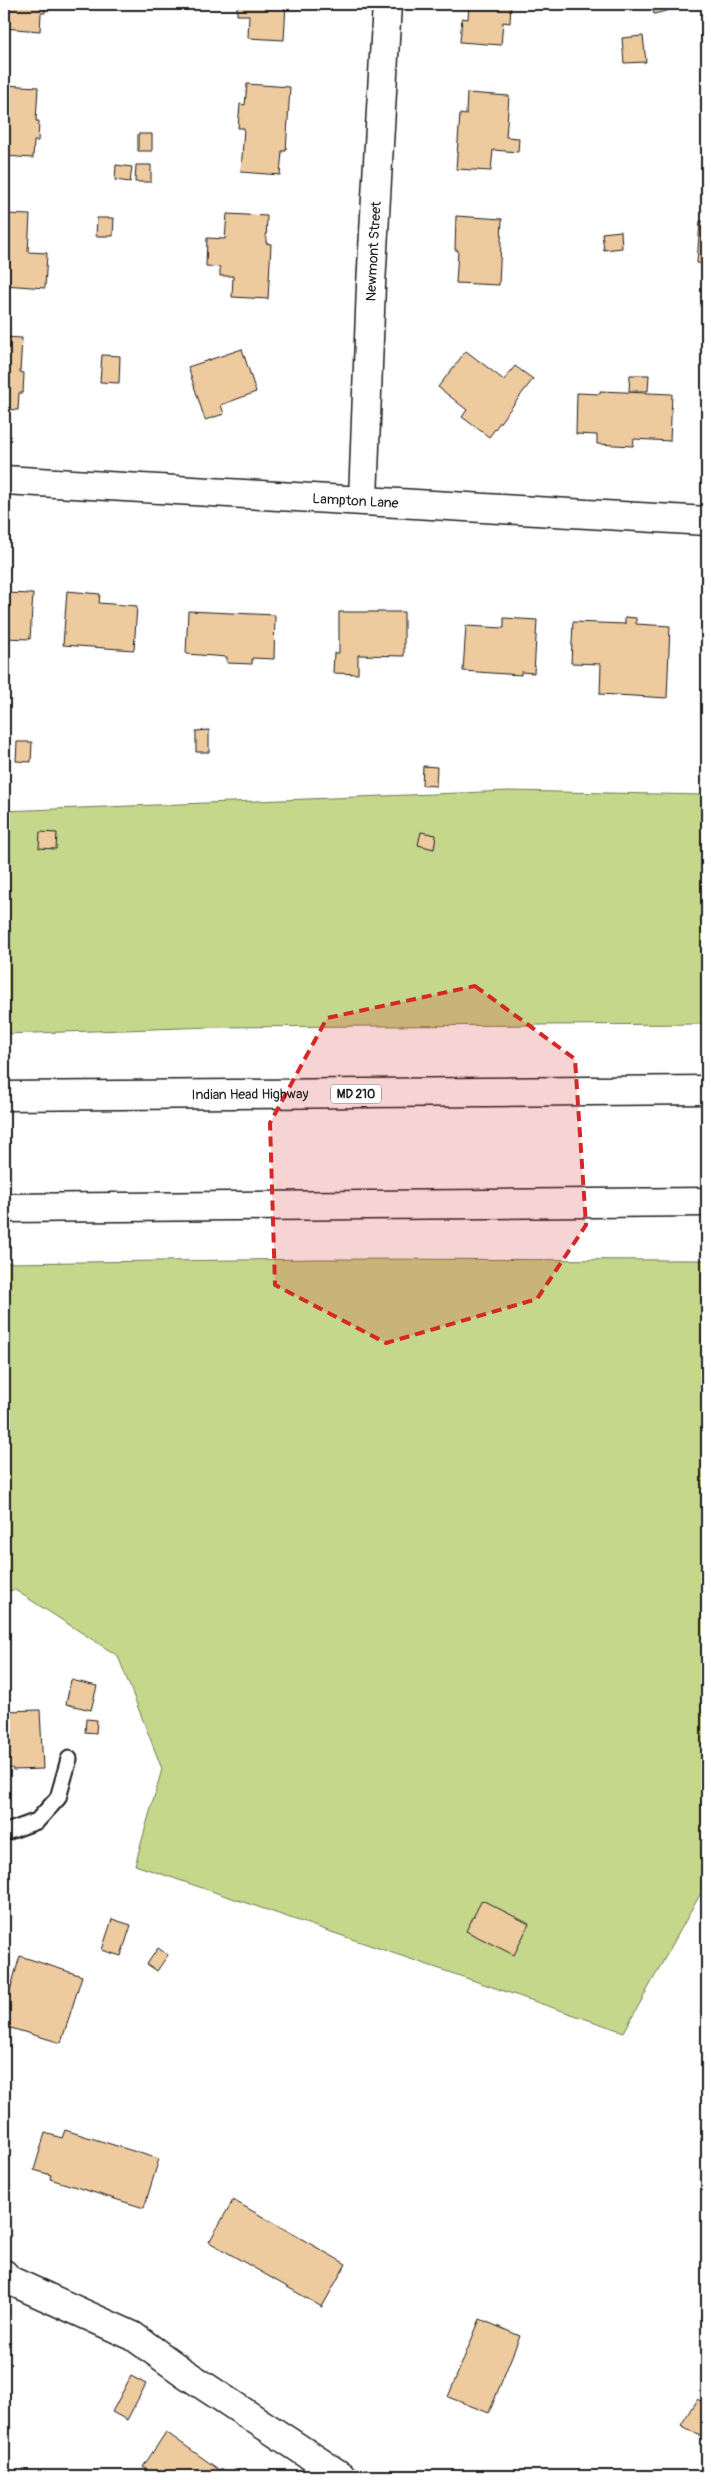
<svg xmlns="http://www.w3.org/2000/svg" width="711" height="2480" viewBox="0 0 711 2480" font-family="Pangolin,sans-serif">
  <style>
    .green { fill: #c5d78b; stroke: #707a54 }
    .building { fill: #eeca9f; stroke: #1c1c1c }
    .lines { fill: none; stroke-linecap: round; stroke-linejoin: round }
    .lane-casing { stroke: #1c1c1c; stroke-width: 19 }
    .street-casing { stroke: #1c1c1c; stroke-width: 31 }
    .highway-casing { stroke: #1c1c1c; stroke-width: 31 }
    .lane { stroke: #fff; stroke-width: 15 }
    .street { stroke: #fff; stroke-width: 28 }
    .highway { stroke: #fff; stroke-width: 28 }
    .marked { fill: #d62828; fill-opacity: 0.2; stroke: #d62828; stroke-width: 4; stroke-dasharray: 10 6; stroke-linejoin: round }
    .labels { text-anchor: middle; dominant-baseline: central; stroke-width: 4; stroke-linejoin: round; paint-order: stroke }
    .shield { fill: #fff; stroke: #606060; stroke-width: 1 }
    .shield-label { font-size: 12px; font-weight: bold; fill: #1c1c1c }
    .street-label { font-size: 14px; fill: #1c1c1c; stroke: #fff }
  </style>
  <rect width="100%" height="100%" fill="#fff"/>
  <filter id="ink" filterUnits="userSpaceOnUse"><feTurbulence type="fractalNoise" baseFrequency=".02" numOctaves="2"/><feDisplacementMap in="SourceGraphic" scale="10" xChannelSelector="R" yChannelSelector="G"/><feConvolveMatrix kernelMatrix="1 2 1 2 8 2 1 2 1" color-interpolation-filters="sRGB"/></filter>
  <g filter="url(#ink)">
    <path class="green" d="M509 791 707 795V1024L213 1027 4 1034V811Z
      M318 1259 707 1260V1882L624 2032 135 1865 162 1769 118 1656 15 1590 4 1591V1263Z"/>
    <path class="building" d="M4 4H45V13H41L40 31 4 28Z
      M237 4H286L284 40 248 38 249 15H237Z
      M469 4H511L510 23 503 22 501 45 460 42 462 18 468 19Z
      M651 4H673L674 9 654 14Z
      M643 36 646 62 624 63 622 38Z
      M247 84 290 87 286 151H282L280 175 241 172 244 128H238L240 104 245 105Z
      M4 85 38 87 36 121H39L38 141H34L33 158 4 156Z
      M467 93 509 96 506 137 519 138 518 152 493 150 491 171 456 169 460 114 466 115Z
      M138 134H152V151H138Z
      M116 165 132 167 130 182 115 180Z
      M136 165H151V182H135Z
      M4 214 30 215 28 252 47 253 45 288 4 285Z
      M227 214 267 216 266 243 271 244 268 299 232 297 233 276H220V267L206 266 207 238 225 239Z
      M456 216 502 219 499 285 456 283 458 250H455Z
      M97 218H114L113 236H96Z
      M700 221 707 222V264L697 263Z
      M621 231 622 248 604 250 602 233Z
      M4 337 22 338 20 372 24 373 23 393H19L18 410 4 409Z
      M242 349 256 392 221 405 224 414 205 420 188 367Z
      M466 351 504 380 515 366 533 379 489 437 462 417 467 410 438 387Z
      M102 355 120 356 119 383 100 382Z
      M630 375H649L648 391H629Z
      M600 391 672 394 670 441 634 439 633 446 597 444V435L576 434 577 393 600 394Z
      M67 591 100 594 99 603 137 606 134 650 63 645Z
      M4 593 33 594 30 639 4 638Z
      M188 611 275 615 274 659 252 658V664L227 663V657L186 654Z
      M339 612H404V656L358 655V674L333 673 334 653H339Z
      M625 617 636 618V624L670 626 667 698 600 694 601 664 571 663 573 622 625 624Z
      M504 618 537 620 534 673 521 672V675L463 671 466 626 504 628Z
      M209 730V752H196V731Z
      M17 742H32L31 762 16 761Z
      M423 766 437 767 436 786 422 785Z
      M40 832 57 833 56 849 39 848Z
      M421 832 436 835 434 849 418 845Z
      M71 1680 97 1686 91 1710 66 1704Z
      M40 1710 43 1769 13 1770 12 1768H4V1711Z
      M86 1719 97 1720 96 1733 85 1732Z
      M482 1900 529 1924 514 1955 466 1931Z
      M112 1919 131 1925 121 1956 102 1950Z
      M158 1948 168 1955 157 1971 147 1964Z
      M20 1956 82 1976 61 2043 4 2026V2010Z
      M65 2130 159 2159 144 2208 50 2179 51 2175 34 2170 45 2133 62 2138Z
      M233 2200 346 2264 322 2307 209 2242Z
      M480 2319 520 2336 489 2413 448 2397Z
      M131 2376 146 2384 127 2420 112 2412Z
      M697 2399 707 2405V2440L681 2425Z
      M166 2432 228 2476H155L143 2467Z"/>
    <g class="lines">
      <g class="lane-casing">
        <path id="lane" d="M4 1833 37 1821 58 1798 69 1759"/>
      </g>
      <g class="street-casing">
        <g id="street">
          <path id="s1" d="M4 480 707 521"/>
          <path id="s2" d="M363 500 371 285 387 4"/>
          <path d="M4 2274 9 2280 133 2336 183 2372 341 2476"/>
        </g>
      </g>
      <g class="highway-casing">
        <g id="highway">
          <path id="s3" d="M4 1096 707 1090"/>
          <path d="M4 1208 707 1202"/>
        </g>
      </g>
      <use href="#lane" class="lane"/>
      <use href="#street" class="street"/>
      <use href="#highway" class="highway"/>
    </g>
  </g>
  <path class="marked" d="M475 986 575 1059 586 1225 537 1299 386 1343 275 1285 270 1123 327 1018Z"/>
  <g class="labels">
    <rect class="shield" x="331" y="1084.5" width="50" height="19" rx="4"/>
    <g class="shield-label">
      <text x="356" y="1094">MD 210</text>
    </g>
    <g class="street-label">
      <text stroke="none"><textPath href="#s2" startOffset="249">Newmont Street</textPath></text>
      <text stroke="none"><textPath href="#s1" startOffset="352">Lampton Lane</textPath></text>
      <text stroke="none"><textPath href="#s3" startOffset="246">Indian Head Highway</textPath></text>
    </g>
  </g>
  <rect width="711" height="2480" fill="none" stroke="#fff" stroke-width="20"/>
  <rect x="10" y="10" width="691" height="2460" fill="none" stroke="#1c1c1c" stroke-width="2" filter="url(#ink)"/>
</svg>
